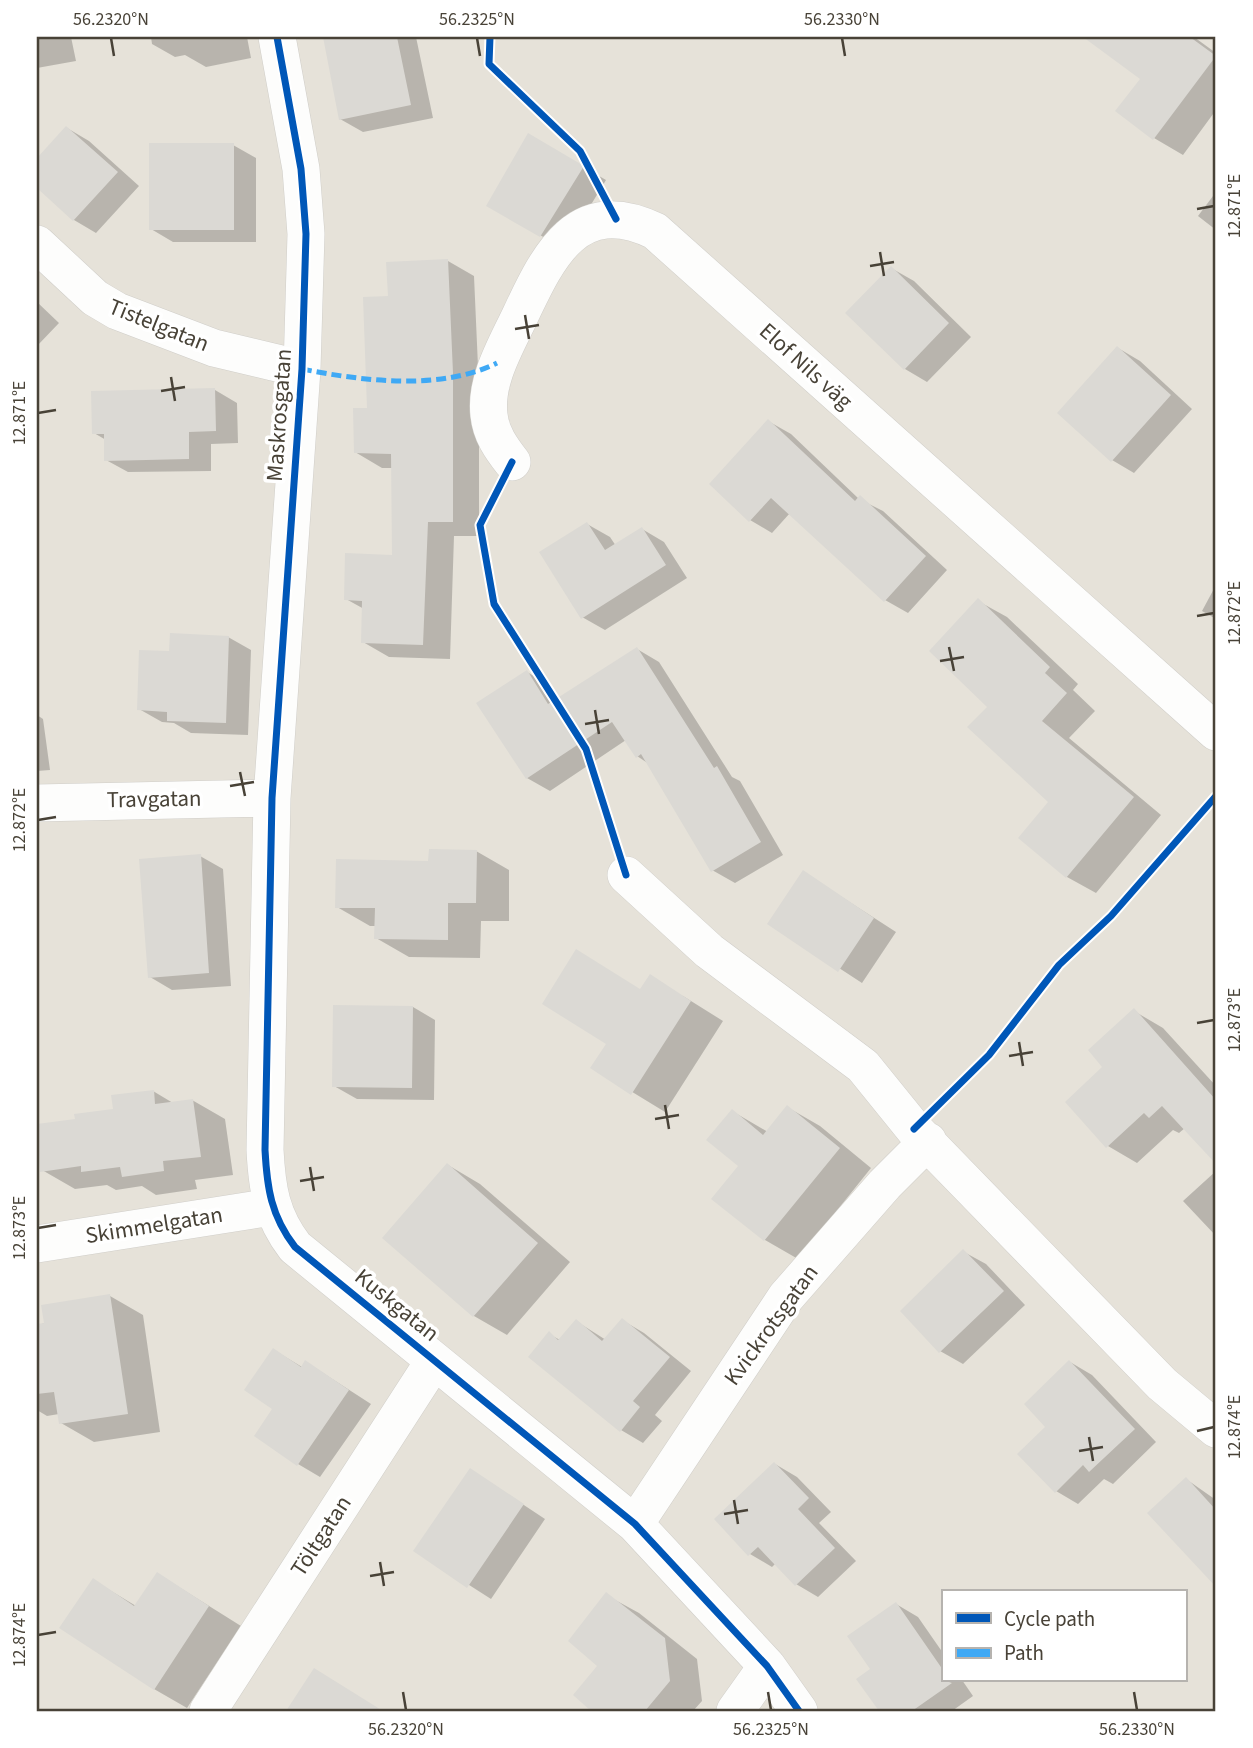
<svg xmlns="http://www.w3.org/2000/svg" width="1253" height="1748" viewBox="0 0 1253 1748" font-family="'Source Sans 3',sans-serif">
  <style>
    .residential { fill: #e6e2d9; fill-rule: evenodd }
    .shadow { fill: #0003 }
    .building { fill: #dbd9d4 }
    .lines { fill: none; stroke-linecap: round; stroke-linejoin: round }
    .minor-casing { stroke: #d0cec9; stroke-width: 38 }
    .minor { stroke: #fdfdfc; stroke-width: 37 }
    .quiet { stroke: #3fa9f5; stroke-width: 5; stroke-dasharray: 10 5; stroke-linecap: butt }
    .cycleway-casing { stroke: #fff; stroke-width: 11 }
    .cycleway { stroke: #0057b8; stroke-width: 7 }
    .ticks { fill: none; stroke: #484237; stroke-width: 2.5 }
    .labels { text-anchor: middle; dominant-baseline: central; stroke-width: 7; stroke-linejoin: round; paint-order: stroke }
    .street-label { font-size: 23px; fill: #484237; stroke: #fff }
    .neatline { fill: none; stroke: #484237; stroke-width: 2.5 }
    .ticks-label { font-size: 18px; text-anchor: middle; fill: #484237 }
  </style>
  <rect width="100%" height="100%" fill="#f2f0ec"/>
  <path class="residential" d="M37 37H1216V1711H37ZM943 1592H1185V1680H943Z"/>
  <path class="shadow" d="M37 37H71L76 61 37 68Z
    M151 37H247L251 58 206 67 185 55 175 57 152 44Z
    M325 37H416L433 118 363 132 340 119Z
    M1086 37H1194L1216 53V110L1183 155 1154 138 1142 79Z
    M67 128 89 141 139 186 96 233 74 220 37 186V160Z
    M528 135 606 180 564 249 488 205Z
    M233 145 256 158V242H173L151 229Z
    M1216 192V230L1198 216Z
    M448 261 474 276 479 389V536H454L450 659 389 657 363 642 364 609 346 599 393 557V468H382L355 452 369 409 390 297Z
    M891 268 914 281 971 337 927 382 905 369Z
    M37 302 59 323 37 346Z
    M1118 348 1140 361 1192 409 1134 473 1112 460Z
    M215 390 237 403 238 443 211 444V471L128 472 106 460V440L94 433Z
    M768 421 791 434 859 499 883 511 947 570 908 613 885 600 790 513 772 533 750 520Z
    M587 524 610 537 616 546 642 529 664 542 687 578 605 630 582 617Z
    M1216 585V619L1202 611Z
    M978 601 1007 617 1078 684 1073 690 1095 711 1069 738 1161 815 1096 893 1067 877 1021 838 1051 802 989 707Z
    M228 637 251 650 248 735 191 733 174 723 162 722 139 709 171 652Z
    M637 649 659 662 732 777 740 781 783 855 735 883 712 870 649 764 637 756 626 740 550 791 527 778V672L549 685 558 700Z
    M37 715 43 719 50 770 37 771Z
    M476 851 509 870V921H481L480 958 409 957 376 938V926H370L337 907 430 863Z
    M200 856 223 869 231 986 172 990 150 977Z
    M803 872 896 932 862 983 770 923Z
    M641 990 683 996 723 1021 665 1112 593 1068Z
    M413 1007 435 1020 434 1100 357 1099 334 1086Z
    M1134 1011 1163 1028 1216 1086V1161L1185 1128 1179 1133 1173 1130 1137 1163 1108 1146 1105 1067Z
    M153 1091 173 1103 192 1100 225 1119 233 1175 195 1180 197 1189 156 1195 142 1186 116 1190 107 1185 75 1189 42 1170 37 1126 77 1120 114 1111Z
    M787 1107 820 1126 871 1168 798 1259 765 1240 714 1199 741 1165 732 1111 768 1132Z
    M448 1165 480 1184 570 1262 507 1335 474 1316Z
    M1216 1171V1236L1183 1201Z
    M964 1252 986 1264 1025 1305 963 1364 940 1351Z
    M110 1296 143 1315 160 1432 94 1442 61 1423 59 1414 47 1416 37 1410V1326Z
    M622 1320 644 1333 691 1371 655 1415 662 1421 643 1443 621 1430 549 1334 560 1340 576 1321 606 1340Z
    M274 1350 302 1367 306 1362 371 1404 320 1477 298 1464 275 1409Z
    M1070 1362 1092 1375 1156 1442 1113 1484 1104 1479 1078 1504 1056 1491 1048 1427Z
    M775 1464 797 1477 831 1512 819 1523 856 1561 818 1597 796 1584 776 1563 772 1567 750 1554Z
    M471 1470 545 1519 491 1599 416 1551Z
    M1186 1479 1216 1500V1580L1207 1575Z
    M158 1574 241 1626 187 1708 154 1689 93 1580 136 1606Z
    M606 1595 639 1613 697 1659 702 1701 693 1711H594L575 1695 600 1665Z
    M896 1604 918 1617 943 1653V1680H962L973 1696 952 1711H881L858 1679 872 1669Z"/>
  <path class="building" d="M323 37H397L411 105 339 120Z
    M1083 37H1190L1216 56 1153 140 1115 111 1140 79Z
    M66 126 118 172 73 221 37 188V158Z
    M528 133 584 166 540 237 486 206Z
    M149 143H234V230H149Z
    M448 259 453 373V522H428L423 645 361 643 362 601 344 600 345 553 392 555 391 454 354 453 353 408H367L363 297 388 296 386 262Z
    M891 266 949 323 904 370 845 313Z
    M1117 346 1171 395 1111 462 1057 413Z
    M215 388 216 431 189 432V459L104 461V434H92L91 391Z
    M768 419 855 501 860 495 926 556 884 602 771 498 749 522 709 484Z
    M587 522 605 550 642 527 666 565 581 619 539 552Z
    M978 598 1050 667 1045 673 1067 693 1042 721 1134 797 1066 878 1018 838 1048 802 967 727 987 707 929 651Z
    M170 633 229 636 226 723 167 721V712L137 710 139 650 169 651Z
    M637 647 714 768 717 766 761 842 711 872 641 754 636 758 612 722 526 779 476 703 527 670 548 704Z
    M429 849 477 850 476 903H448V940L374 939 375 908H335L336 859 428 861Z
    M201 854 209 973 148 978 139 859Z
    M803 870 874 918 838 972 767 924Z
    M576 949 640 989 650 974 691 1001 631 1095 590 1068 606 1044 542 1004Z
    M333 1005 413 1006 412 1088 332 1087Z
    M1134 1008 1216 1100V1164L1162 1106 1149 1118 1144 1113 1106 1148 1065 1102 1102 1067 1088 1050Z
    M154 1090 155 1104 193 1099 201 1157 163 1161 164 1171 122 1177 120 1167 81 1172V1166L40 1172 37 1124 75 1119 74 1114 113 1109 111 1095Z
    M787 1105 840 1148 764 1241 711 1199 738 1166 706 1140 732 1109 763 1135Z
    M447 1163 538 1243 473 1317 382 1238Z
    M963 1249 1004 1291 939 1353 900 1311Z
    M110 1294 128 1414 59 1424 54 1392 37 1394V1324L44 1323 41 1305Z
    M622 1318 670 1357 633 1401 640 1407 620 1432 528 1357 549 1331 558 1340 576 1319 602 1341Z
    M273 1348 301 1367 305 1360 349 1390 297 1466 254 1436 272 1409 244 1390Z
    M1069 1360 1135 1429 1089 1472 1083 1465 1055 1493 1017 1454 1045 1427 1024 1404Z
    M774 1462 809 1498 798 1509 835 1548 795 1586 758 1547 748 1556 714 1519Z
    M470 1468 524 1504 467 1588 413 1551Z
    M1186 1477 1216 1510V1587L1147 1513Z
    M157 1572 209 1606 154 1690 59 1628 93 1578 134 1606Z
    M606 1592 665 1638 670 1681 645 1711H591L573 1695 597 1666 568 1641Z
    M896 1602 943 1670V1680L952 1683 912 1711H879L856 1679 870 1669 847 1636Z
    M314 1668 383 1711H286Z"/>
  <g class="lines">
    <g class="minor-casing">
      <path id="minor" d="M277 37 301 169 306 234 302 369 272 798 265 1150C267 1188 271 1216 295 1247L635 1524 767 1666 799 1711
        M37 244 95 298 117 311 214 348 302 369
        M512 462C501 448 491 434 489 415 485 382 504 349 518 320 547 259 575 193 655 231L1216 732
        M37 803 272 798
        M626 875 709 951 863 1066 914 1129 1162 1384 1216 1429
        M37 1244 272 1207
        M635 1524 786 1297 885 1184 928 1141
        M208 1711 434 1361
        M735 1711 767 1666"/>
    </g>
    <use href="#minor" class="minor"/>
    <path class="quiet" d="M302 369C362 381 441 391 497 363"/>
    <g class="cycleway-casing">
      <path id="cycleway" d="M277 37 301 169 306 234 302 369 272 798 265 1150C267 1188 271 1216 295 1247L635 1524 767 1666 799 1711
        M490 37 489 64 580 151 616 219
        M512 462 480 525 494 604 586 749 626 875
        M914 1129 989 1055 1059 965 1111 916 1216 796"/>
    </g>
    <use href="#cycleway" class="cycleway"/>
  </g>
  <path class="ticks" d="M111 38 114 56M477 38 480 56M842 38 845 56M1197 209 1214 206M880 252 884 276M870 266 894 262M525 315 529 339M515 329 539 325M171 377 175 401M161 391 185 387M38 413 56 410M1197 616 1214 613M949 647 954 671M940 661 964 657M595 710 599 734M585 724 609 720M240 772 245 796M230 786 254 782M38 820 56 817M1197 1023 1214 1020M1019 1042 1023 1066M1009 1056 1033 1052M665 1105 669 1129M655 1119 679 1115M310 1167 314 1191M300 1181 324 1177M38 1228 56 1225M1197 1431 1214 1427M1089 1437 1093 1461M1079 1451 1103 1447M734 1500 738 1524M724 1514 748 1510M380 1562 384 1586M370 1576 394 1572M38 1635 56 1632M403 1692 406 1710M768 1692 771 1710M1134 1692 1137 1710"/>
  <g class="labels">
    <g class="street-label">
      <text transform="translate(159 325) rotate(22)">Tistelgatan</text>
      <text transform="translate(806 366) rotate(42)">Elof Nils väg</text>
      <text transform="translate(279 415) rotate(-86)">Maskrosgatan</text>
      <text transform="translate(154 799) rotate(-1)">Travgatan</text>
      <text transform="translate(154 1225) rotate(-9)">Skimmelgatan</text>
      <text transform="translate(397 1305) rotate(39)">Kuskgatan</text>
      <text transform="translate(771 1325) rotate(-54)">Kvickrotsgatan</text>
      <text transform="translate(321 1536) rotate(-57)">Töltgatan</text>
    </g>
  </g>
  <rect width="1253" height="1748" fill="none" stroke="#ffffff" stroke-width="77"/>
  <rect x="942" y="1590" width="245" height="91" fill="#ffffff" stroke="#b6b3af" stroke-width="2"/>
  <rect x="956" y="1613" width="35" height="10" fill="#0057b8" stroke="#b6b3af" stroke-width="2"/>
  <text x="1004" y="1626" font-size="21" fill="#484237">Cycle path</text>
  <rect x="956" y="1648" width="35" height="10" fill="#3fa9f5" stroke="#b6b3af" stroke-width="2"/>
  <text x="1004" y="1660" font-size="21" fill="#484237">Path</text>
  <rect x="38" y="38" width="1176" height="1672" class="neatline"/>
  <g class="ticks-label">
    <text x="111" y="25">56.2320°N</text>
    <text x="477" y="25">56.2325°N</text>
    <text x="842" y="25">56.2330°N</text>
    <text transform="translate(1234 206) rotate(-90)" y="6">12.871°E</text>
    <text transform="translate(19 413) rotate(-90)" y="6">12.871°E</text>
    <text transform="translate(1234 613) rotate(-90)" y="6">12.872°E</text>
    <text transform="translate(19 820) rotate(-90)" y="6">12.872°E</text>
    <text transform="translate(1234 1020) rotate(-90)" y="6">12.873°E</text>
    <text transform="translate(19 1228) rotate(-90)" y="6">12.873°E</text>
    <text transform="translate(1234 1427) rotate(-90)" y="6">12.874°E</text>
    <text transform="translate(19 1635) rotate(-90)" y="6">12.874°E</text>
    <text x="406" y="1735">56.2320°N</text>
    <text x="771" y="1735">56.2325°N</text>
    <text x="1137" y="1735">56.2330°N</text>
  </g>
</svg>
